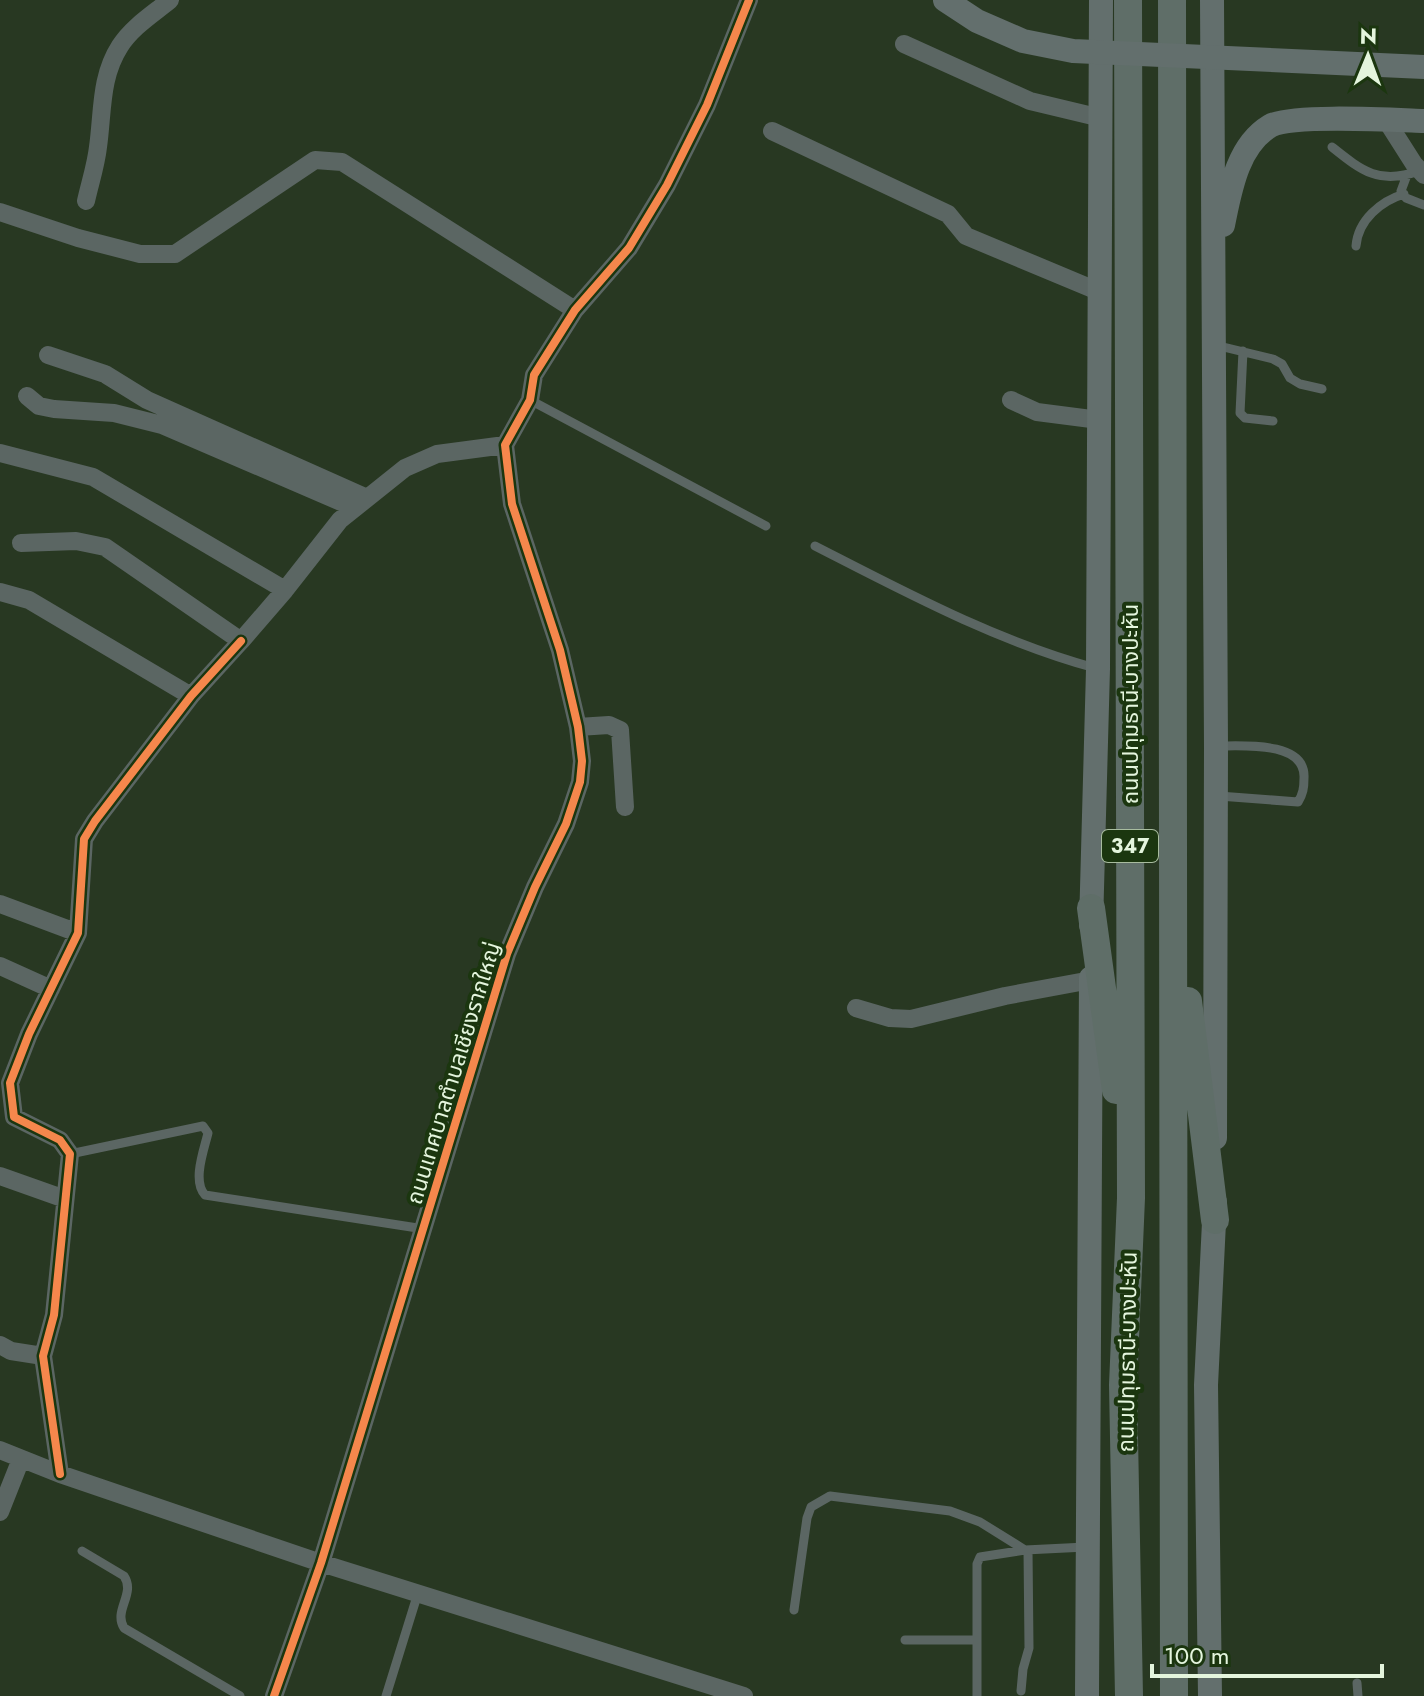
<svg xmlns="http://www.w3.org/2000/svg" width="1424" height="1696" viewBox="0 0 1424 1696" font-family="Jost,'Noto Sans Thai',sans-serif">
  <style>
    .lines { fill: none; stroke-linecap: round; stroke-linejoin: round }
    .service { stroke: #5b6663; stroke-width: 9 }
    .minor { stroke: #5b6663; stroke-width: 18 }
    .secondary { stroke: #636f6d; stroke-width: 24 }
    .primary { stroke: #5f6e68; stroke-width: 28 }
    .secondary-bridge { stroke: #636f6d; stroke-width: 24 }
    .cycleway-casing { stroke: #1b360f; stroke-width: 13 }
    .cycleway { stroke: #f5874c; stroke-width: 8 }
    .labels { text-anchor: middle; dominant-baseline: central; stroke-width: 8; stroke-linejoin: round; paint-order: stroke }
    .shield { fill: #1b360f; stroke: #a8bc9f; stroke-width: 2 }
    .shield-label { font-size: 20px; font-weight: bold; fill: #e4f5dd }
    .street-label { font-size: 22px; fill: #e4f5dd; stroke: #1b360f }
  </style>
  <rect width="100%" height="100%" fill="#283822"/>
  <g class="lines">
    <path class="service" d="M1332 147C1362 171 1379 185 1419 171
      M1407 175 1401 191 1406 198 1424 205
      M1356 246C1358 220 1381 201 1404 194
      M1215 345 1273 359 1282 364 1290 378 1300 384 1322 389
      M1243 351 1240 413 1245 418 1273 421
      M530 400 766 526
      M815 546C905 592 996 641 1095 668
      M1219 796 1298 802C1303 794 1304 788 1304 778 1306 741 1243 746 1219 746
      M70 1154 203 1126 208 1133C204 1150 192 1181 205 1195L424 1229
      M82 1551 124 1576C136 1594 113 1610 124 1628L240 1696
      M794 1610 807 1518 811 1507 830 1496 950 1511 980 1522 1025 1550
      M905 1640H977
      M1357 1683 1358 1696
      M1021 1691 1023 1669 1029 1648 1028 1550
      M386 1696 418 1593
      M977 1696V1564L980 1557 1025 1550 1086 1547"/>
    <path class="minor" d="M904 44 1030 101 1101 118
      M1386 120 1414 164 1424 175
      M772 131 948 214 966 236 1100 292
      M86 201C90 183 96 165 98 147 103 111 100 77 120 46 132 27 153 14 170 0
      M0 212 78 238 140 254H175L309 164 315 160 342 162 575 310
      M48 355 105 374 147 400 367 498
      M27 396 39 406 54 409 114 413 162 425 355 508
      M1011 400 1037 412 1099 420
      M0 453 93 477 285 590
      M21 543 76 541 105 547 241 641 285 590 340 520 405 468 437 454 505 445
      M0 592 29 600 191 696
      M578 727 609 725 620 730 625 807
      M0 904 78 933
      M0 966 51 989
      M856 1008 890 1018 911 1019 1005 996 1091 980
      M0 1176 65 1199
      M0 1345 11 1351 43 1356
      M0 1450 60 1474 321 1563 744 1696
      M60 1474 43 1356 54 1315 70 1154 60 1140 14 1117 10 1083 29 1034 78 933 84 839 95 821 191 696 241 641
      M0 1512 21 1459
      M274 1696 321 1563 507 954 535 887 566 824 580 782 582 761 578 727 560 650 512 504 505 445 530 400 534 375 575 310 629 248 667 185 707 105 749 0"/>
    <path class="secondary" d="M1212 0 1216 746 1215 1138
      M1223 225C1230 191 1237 146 1270 126 1290 114 1395 120 1424 121
      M1091 925 1098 669 1101 0
      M1087 1696 1091 978
      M1210 1696 1206 1385 1215 1202"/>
    <path class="primary" d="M1128 0 1131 1198 1123 1385 1129 1696
      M1172 0 1174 1696
      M1091 908 1116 1090
      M1188 1001 1215 1220"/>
    <path class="secondary-bridge" d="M945 0 977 21 1023 41 1073 51 1424 67"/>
    <g class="cycleway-casing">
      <path id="cycleway" d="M60 1474 43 1356 54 1315 70 1154 60 1140 14 1117 10 1083 29 1034 78 933 84 839 95 821 191 696 241 641
        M274 1696 321 1563 507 954 535 887 566 824 580 782 582 761 578 727 560 650 512 504 505 445 530 400 534 375 575 310 629 248 667 185 707 105 749 0"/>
    </g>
    <use href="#cycleway" class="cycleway"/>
  </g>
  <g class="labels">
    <rect class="shield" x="1102" y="830" width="56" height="32" rx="6"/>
    <g class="shield-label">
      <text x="1130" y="846">347</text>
    </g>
    <g class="street-label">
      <text transform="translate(1130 704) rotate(-90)">ถนนปทุมธานี-บางปะหัน</text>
      <text transform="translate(453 1073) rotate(-73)">ถนนเทศบาลตำบลเชียงรากใหญ่</text>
      <text transform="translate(1127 1352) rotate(-89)">ถนนปทุมธานี-บางปะหัน</text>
    </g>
  </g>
  <g transform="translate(1368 56) rotate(1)" stroke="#1b360f" stroke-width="6" paint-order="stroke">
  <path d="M0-6L14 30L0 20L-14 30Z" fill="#e4f5dd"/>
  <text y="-12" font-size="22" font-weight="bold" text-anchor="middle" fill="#e4f5dd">N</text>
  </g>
  <path d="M1152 1664v12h230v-12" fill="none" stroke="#e4f5dd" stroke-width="4"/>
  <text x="1164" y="1664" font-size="24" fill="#e4f5dd" stroke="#1b360f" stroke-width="6" paint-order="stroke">100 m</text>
</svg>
